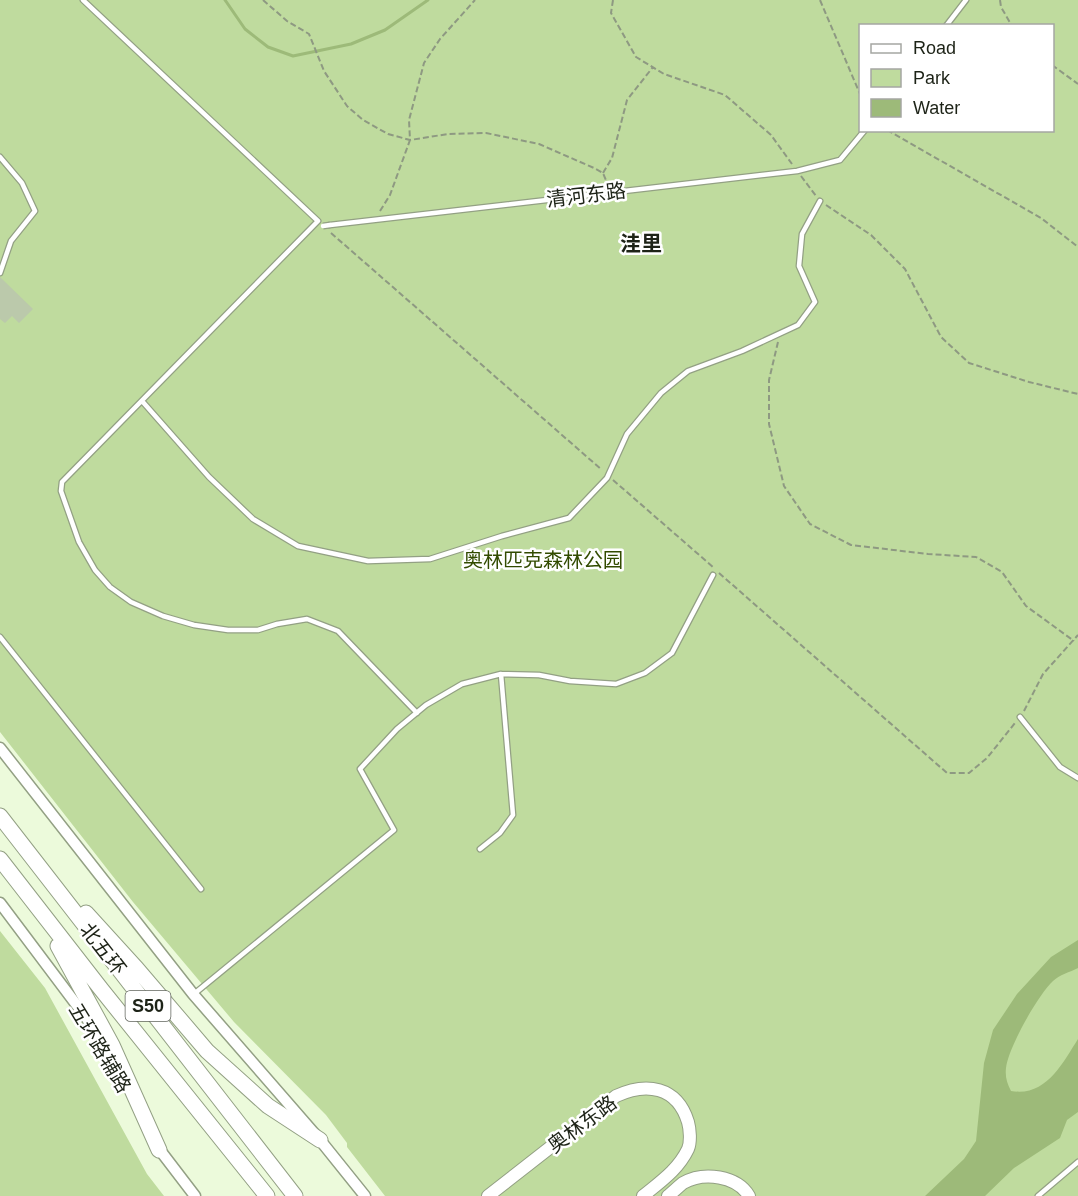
<svg xmlns="http://www.w3.org/2000/svg" width="1078" height="1196" viewBox="0 0 1078 1196" font-family="Helvetica,'Noto Sans SC',sans-serif">
  <style>
    .green { fill: #bfdb9e; fill-rule: evenodd }
    .water { fill: #9dba79 }
    .lines { fill: none; stroke-linecap: round; stroke-linejoin: round }
    .stream { stroke: #9dba79; stroke-width: 3 }
    .building { fill: #bbc9ab }
    .service-casing { stroke: #93a084; stroke-width: 7 }
    .tertiary-casing { stroke: #93a084; stroke-width: 13 }
    .secondary-casing { stroke: #93a084; stroke-width: 14 }
    .motorway-casing { stroke: #93a084; stroke-width: 17 }
    .path { stroke: #8e9982; stroke-width: 2; stroke-dasharray: 6 3; stroke-linecap: butt }
    .service { stroke: #fff; stroke-width: 4.5 }
    .tertiary { stroke: #fff; stroke-width: 10 }
    .secondary { stroke: #fff; stroke-width: 12 }
    .motorway { stroke: #fff; stroke-width: 15 }
    .service-bridge-casing { stroke: #93a084; stroke-width: 7; stroke-linecap: butt }
    .service-bridge { stroke: #fff; stroke-width: 4.5 }
    .labels { text-anchor: middle; dominant-baseline: central; stroke-width: 5; stroke-linejoin: round; paint-order: stroke }
    .shield { fill: #fff; stroke: #61655d; stroke-width: 1.5 }
    .shield-label { font-size: 18px; font-weight: bold; fill: #1d2317 }
    .street-label { font-size: 20px; fill: #1d2317; stroke: #fff }
    .park-label { font-size: 20px; fill: #324b00; stroke: #fff }
    .neighbourhood-label { font-size: 21px; font-weight: bold; fill: #1d2317; stroke: #fff }
  </style>
  <rect width="100%" height="100%" fill="#ecfadb"/>
  <path class="green" d="M0 0H1078V1196H385L347 1147V1143L326 1115 234 1022 133 902 0 732ZM860 26H1052V130H860Z
    M0 931 45 988 147 1174 164 1196H0Z"/>
  <path class="water" d="M1078 940V968C1070 972 1059 975 1053 981 1038 995 1008 1048 1006 1068 1005 1077 1007 1083 1011 1091 1046 1097 1062 1064 1078 1039V1112L1067 1120 1060 1138 1014 1168 985 1196H925L964 1159 976 1141 984 1063 993 1030 1017 994 1051 957Z"/>
  <g class="lines">
    <path class="stream" d="M225 0 245 29 268 47 293 56 351 44 385 30 428 0"/>
  </g>
  <path class="building" d="M0 277 33 309 19 323 12 316 5 323 0 319Z"/>
  <g class="lines">
    <g class="service-casing">
      <path id="service" d="M83 0 318 221 62 482 61 491 79 542 95 570 110 587 131 602 163 616 194 625 228 630H258L277 624 307 619 338 631 417 713
        M946 26 966 0
        M0 157 22 183 35 211 11 241 0 273
        M330 225 797 171 840 160 865 130
        M142 401 209 477 253 519 298 546 368 561 430 559 502 536 569 518 607 478 627 434 661 393 688 371 742 351 798 325 815 302 799 266 802 234 820 201
        M0 637 201 889
        M1020 717 1060 767 1078 778
        M480 849 500 833 513 815 501 674
        M194 994 394 830 360 769 397 729 426 705 462 684 501 674 539 675 570 681 616 684 645 673 672 653 713 575
        M1038 1196 1078 1162"/>
    </g>
    <g class="tertiary-casing">
      <path id="tertiary" d="M0 748 193 994 320 1140 365 1196
        M0 903 88 1020 121 1081
        M156 1145 195 1196"/>
    </g>
    <g class="secondary-casing">
      <path id="secondary" d="M488 1196 616 1096C646 1082 677 1086 688 1122 690 1129 691 1142 688 1149 678 1170 660 1182 643 1196
        M668 1196C673 1192 678 1187 683 1183 704 1171 737 1176 749 1196"/>
    </g>
    <g class="motorway-casing">
      <path id="motorway" d="M0 816 295 1196
        M0 859 101 989 267 1196
        M86 913 137 969 207 1051 268 1106 320 1140
        M58 946 112 1045 159 1150"/>
    </g>
    <path class="path" d="M263 0 287 21 309 34 324 71 347 106 363 120 388 134 410 140 448 134 486 133 539 144 594 168 603 173 608 185
      M613 0 611 13 636 57 664 74 725 95 771 135 792 164
      M820 0 860 94
      M1000 0 1001 7 1012 26
      M1052 65 1078 84
      M887 130 1041 218 1078 247
      M603 173 612 158 627 100 653 67
      M801 176 816 196
      M826 205 871 235 905 269 941 337 969 363 1029 382 1078 394
      M380 211 390 195 410 140 409 120 424 63 440 39 475 0
      M331 233 602 470
      M778 342 769 380V424L784 486 810 524 851 545 928 554 976 557 1002 572 1026 606 1074 641
      M613 480 713 567
      M719 573 947 773H969L987 758 1015 723
      M1024 711 1043 674 1078 635"/>
    <use href="#service" class="service"/>
    <use href="#tertiary" class="tertiary"/>
    <use href="#secondary" class="secondary"/>
    <use href="#motorway" class="motorway"/>
    <g class="service-bridge-casing">
      <path id="service-bridge" d="M323 226 330 225"/>
    </g>
    <use href="#service-bridge" class="service-bridge"/>
  </g>
  <g class="labels">
    <rect class="shield" x="125.5" y="991" width="45" height="30" rx="4.5"/>
    <g class="shield-label">
      <text x="148" y="1006">S50</text>
    </g>
    <g class="street-label">
      <text transform="translate(586 195) rotate(-7)">清河东路</text>
      <text transform="translate(103 949) rotate(52)">北五环</text>
      <text transform="translate(100 1048) rotate(59)">五环路辅路</text>
      <text transform="translate(582 1124) rotate(-37)">奥林东路</text>
    </g>
    <g class="park-label">
      <text x="543" y="560">奥林匹克森林公园</text>
    </g>
    <g class="neighbourhood-label">
      <text x="641" y="243">洼里</text>
    </g>
  </g>
  <rect x="859" y="24" width="195" height="108" fill="#ffffff" stroke="#a5a7a2" stroke-width="1.5"/>
  <rect x="871" y="44" width="30" height="9" fill="#ffffff" stroke="#a5a7a2" stroke-width="1.5"/>
  <text x="913" y="54" font-size="18" fill="#1d2317">Road</text>
  <rect x="871" y="69" width="30" height="18" fill="#bfdb9e" stroke="#a5a7a2" stroke-width="1.5"/>
  <text x="913" y="84" font-size="18" fill="#1d2317">Park</text>
  <rect x="871" y="99" width="30" height="18" fill="#9dba79" stroke="#a5a7a2" stroke-width="1.5"/>
  <text x="913" y="114" font-size="18" fill="#1d2317">Water</text>
</svg>
